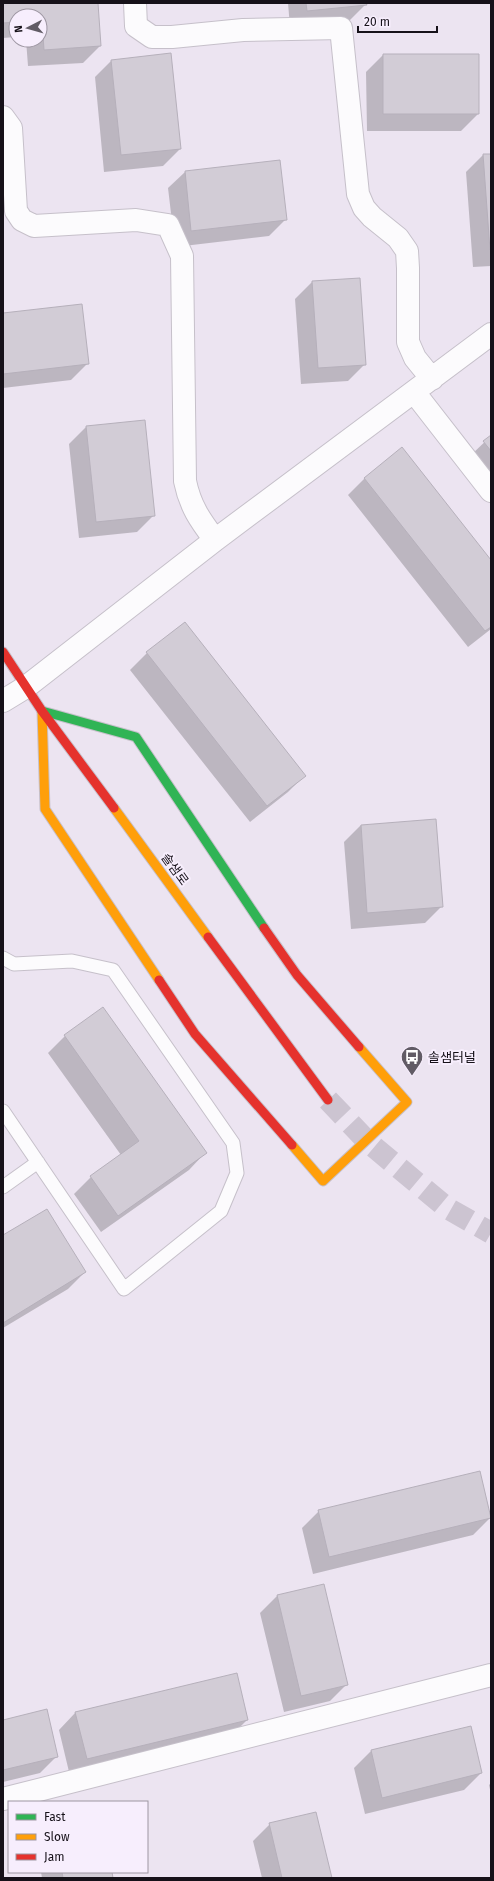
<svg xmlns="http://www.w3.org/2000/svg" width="494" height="1881" viewBox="0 0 494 1881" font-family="'Fira Sans','Noto Sans KR',sans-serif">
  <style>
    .shadow { fill: #0003 }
    .building { fill: #d2ccd6; stroke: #b6b0bb }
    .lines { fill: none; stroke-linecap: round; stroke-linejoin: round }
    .secondary-tunnel { stroke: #ccc4d1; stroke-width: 22; stroke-dasharray: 22 11; stroke-linecap: butt }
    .lane-casing { stroke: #c6c0ca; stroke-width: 15 }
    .street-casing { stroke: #c6c0ca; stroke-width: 24 }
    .fast-casing { stroke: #c6c0ca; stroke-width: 11 }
    .slow-casing { stroke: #c6c0ca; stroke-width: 11 }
    .jam-casing { stroke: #c6c0ca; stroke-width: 11 }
    .lane { stroke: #fcfbfd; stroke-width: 13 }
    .street { stroke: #fcfbfd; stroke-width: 22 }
    .fast { stroke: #30b455; stroke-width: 9 }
    .slow { stroke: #ff9f0a; stroke-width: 9 }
    .jam { stroke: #e5322d; stroke-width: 9 }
    .labels { text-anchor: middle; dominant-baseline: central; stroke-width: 4; stroke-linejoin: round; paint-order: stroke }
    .street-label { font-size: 13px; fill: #161119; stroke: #f7eefd }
    .poi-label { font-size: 13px; fill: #161119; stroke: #f7eefd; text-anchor: start }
  </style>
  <rect width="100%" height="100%" fill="#ece4f1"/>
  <path class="shadow" d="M3 3H97L100 46 83 63 28 66 26 40H40V16H16V37L3 38Z
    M288 3H365L366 4 349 21 290 27Z
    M383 55 478 114 461 131H367L366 72Z
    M112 60 180 149 163 166 104 172 95 77Z
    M483 155H491V266L473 267 466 172Z
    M279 161 286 219 269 236 175 247 168 188 185 172Z
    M312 282 365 364 348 381 301 384 295 299Z
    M3 314 88 363 71 380 3 388Z
    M144 421 154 515 137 532 79 538 69 444 86 427Z
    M491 436V480L471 455Z
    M365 478 491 561V629L468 647 348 495Z
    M184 623 304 776 288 792 250 822 130 670 147 653Z
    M361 825 442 906 425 923 351 929 344 842Z
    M65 1036 205 1153 189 1170 101 1232 74 1194 91 1177 121 1155 48 1053Z
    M3 1237 85 1272 68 1289 3 1328Z
    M319 1511 490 1518 473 1535 313 1574 302 1528Z
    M323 1585 347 1684 330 1701 284 1712 260 1613 277 1596Z
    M75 1713 247 1720 230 1737 70 1776 59 1730Z
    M3 1721 57 1756 40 1773 3 1782Z
    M471 1727 481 1773 464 1790 365 1814 354 1768 371 1751Z
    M491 1783V1794L489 1785Z
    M270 1824 331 1878H262L253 1841Z
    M41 1872H111L112 1878H42Z"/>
  <path class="building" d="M3 3H98L101 46 44 50 42 20H40V16H16V22L3 23Z
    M306 3H366L367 5 307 11Z
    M171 53 181 149 121 155 111 60Z
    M383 54H479V114H383Z
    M483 154H491V250H490Z
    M280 160 287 220 191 231 185 171Z
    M360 278 366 365 318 368 312 281Z
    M82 304 89 364 3 374V313Z
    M145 420 155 516 96 522 86 426Z
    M491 435V451L483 441Z
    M402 447 491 560V627L485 631 364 478Z
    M185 622 306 776 267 806 146 652Z
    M436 819 443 907 367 913 361 825Z
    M103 1007 207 1153 118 1216 90 1176 139 1141 64 1035Z
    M47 1209 86 1272 3 1323V1235Z
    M480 1471 491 1518 329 1557 318 1510Z
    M324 1584 348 1685 301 1696 277 1595Z
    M237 1673 248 1720 87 1759 75 1712Z
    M47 1709 58 1757 3 1770V1720Z
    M471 1726 482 1773 382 1798 371 1750Z
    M316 1812 332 1878H282L269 1823Z
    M62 1872H112L113 1878H63Z"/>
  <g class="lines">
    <path class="secondary-tunnel" d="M328 1100 368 1142 447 1208 491 1233"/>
    <g class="lane-casing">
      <path id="lane" d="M3 958 14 964 72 961 113 970 233 1143 237 1173 221 1211 124 1289 3 1111
        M3 1187 38 1162"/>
    </g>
    <g class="street-casing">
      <path id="street" d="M135 3 136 26 152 37H172L243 30 341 28 358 194 364 208 372 217 398 238 407 251 408 268V342L415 358 432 379
        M3 117 11 128 16 211 22 220 34 226 136 220 168 225 182 256 185 481C190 506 200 520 215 540
        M414 392 491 491
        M3 701 26 687 215 540 491 334
        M3 1799 491 1675"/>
    </g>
    <g class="fast-casing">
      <path id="fast" d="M42 711 136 737 264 928"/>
    </g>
    <g class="slow-casing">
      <path id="slow" d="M42 711 45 809 159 980
        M114 808 208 937
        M292 1145 323 1181 407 1102 359 1047"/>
    </g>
    <g class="jam-casing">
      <path id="jam" d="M3 652 42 711 114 808
        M264 928 297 975 359 1047
        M208 937 328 1100
        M159 980 195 1034 292 1145"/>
    </g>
    <use href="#lane" class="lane"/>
    <use href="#street" class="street"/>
    <use href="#fast" class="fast"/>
    <use href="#slow" class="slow"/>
    <use href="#jam" class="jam"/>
  </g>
  <defs>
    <g id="bus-pin" transform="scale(1.15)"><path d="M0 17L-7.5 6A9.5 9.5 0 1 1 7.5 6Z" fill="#615b65" stroke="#f7eefd"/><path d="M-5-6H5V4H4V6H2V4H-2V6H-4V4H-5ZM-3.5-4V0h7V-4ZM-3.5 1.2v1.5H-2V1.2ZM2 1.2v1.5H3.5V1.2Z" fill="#fff"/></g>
  </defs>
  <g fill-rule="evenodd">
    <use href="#bus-pin" x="412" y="1057"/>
  </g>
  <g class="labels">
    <g class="street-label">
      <text transform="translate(175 869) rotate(54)">솔샘로</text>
    </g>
    <g class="poi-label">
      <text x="428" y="1057">솔샘터널</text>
    </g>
  </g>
  <rect width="494" height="1881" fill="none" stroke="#161119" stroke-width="8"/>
  <rect x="8" y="1801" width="140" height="72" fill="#f7eefd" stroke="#9d96a2"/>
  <rect x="16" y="1814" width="20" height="6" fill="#30b455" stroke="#9d96a2"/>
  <text x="44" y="1821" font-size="12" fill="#161119">Fast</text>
  <rect x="16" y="1834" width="20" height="6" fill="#ff9f0a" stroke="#9d96a2"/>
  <text x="44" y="1841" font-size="12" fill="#161119">Slow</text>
  <rect x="16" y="1854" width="20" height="6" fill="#e5322d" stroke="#9d96a2"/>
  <text x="44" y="1861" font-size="12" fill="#161119">Jam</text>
  <g transform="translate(28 28) rotate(264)"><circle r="19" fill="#f7eefd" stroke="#9d96a2"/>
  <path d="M0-3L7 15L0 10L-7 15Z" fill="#615b65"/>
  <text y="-6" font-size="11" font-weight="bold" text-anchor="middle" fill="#161119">N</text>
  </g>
  <path d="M358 26v6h79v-6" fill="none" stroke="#161119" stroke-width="2"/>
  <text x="364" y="26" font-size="12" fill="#161119" stroke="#f7eefd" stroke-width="3" paint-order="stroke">20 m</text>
</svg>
